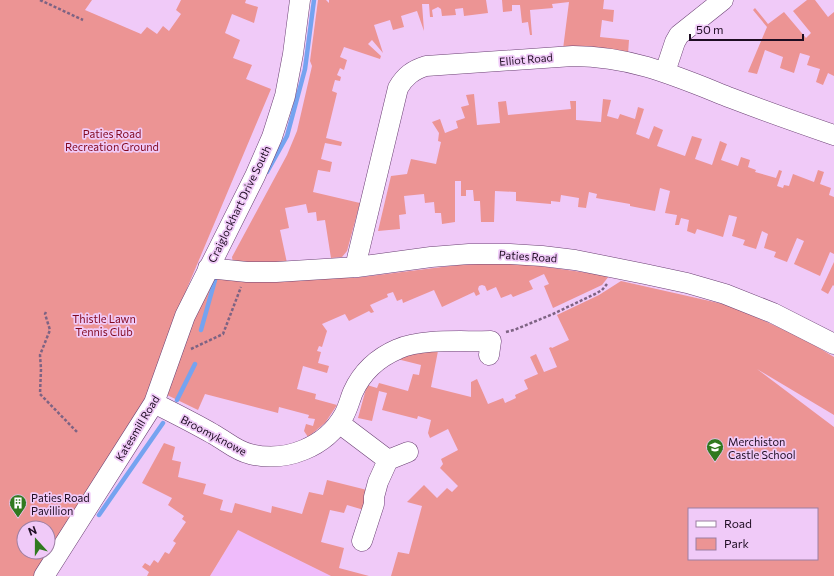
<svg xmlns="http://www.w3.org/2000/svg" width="834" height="576" viewBox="0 0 834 576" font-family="Commissioner,sans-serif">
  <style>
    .built { fill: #efbbfb }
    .green { fill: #ec9494; fill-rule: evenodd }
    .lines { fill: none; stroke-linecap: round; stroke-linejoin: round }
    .stream { stroke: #75a3f0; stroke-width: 4.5 }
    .minor-casing { stroke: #6b4174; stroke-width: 21 }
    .path { stroke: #7d6383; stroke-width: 2.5; stroke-dasharray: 3 2; stroke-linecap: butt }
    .minor { stroke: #fff; stroke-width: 20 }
    .labels { text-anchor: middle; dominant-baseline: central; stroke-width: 3.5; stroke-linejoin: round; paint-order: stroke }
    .street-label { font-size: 11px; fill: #1e0d22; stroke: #f0caf8 }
    .park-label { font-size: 11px; fill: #80081f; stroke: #f0caf8 }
    .poi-label { font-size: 11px; fill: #1e0d22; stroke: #f0caf8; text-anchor: start }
  </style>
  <rect width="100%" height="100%" fill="#f0caf8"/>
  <path class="built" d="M238 530 331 576H210Z"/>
  <path class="green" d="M0 0H92L85 10 141 34 147 27 157 34 163 26 169 31 181 14 176 10 181 0H246L245 3 258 7 254 23 232 14 225 33 240 40 233 58 252 65 246 79 271 89 188 286 152 385 134 421 36 576H0ZM24 528H48V552H24Z
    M318 0H326L329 3V0H486L488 13 464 16 463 8 455 9 456 15 442 16 441 9 438 7 432 10 433 17H430L429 4H422L424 31 417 11 401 16 404 27 393 30 390 20 374 25 383 53 372 40 368 44 381 56 380 59 344 47 340 57 347 60 344 70 340 68 337 75 341 77 340 81 335 80 332 91 337 93 326 138 342 142 341 146 325 143 321 159 332 162 330 172 318 170 313 192 360 203 347 251 342 257 331 258 325 220 317 221 316 212 308 213 306 204 285 208 289 228 280 230 287 263H233L232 257 287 155 297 131 312 66 310 61Z
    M502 0H604L603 9 614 10 613 22 602 20 600 37 629 40 628 54 563 49 569 2 552 4 553 8 530 10 532 35H530L528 22 522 23 520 5H512V11L503 12Z
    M807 0H815L828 17 834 12V76L828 73 823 85 816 82 820 69 807 65 810 56 800 53 794 73 780 68 783 57 765 50 757 74 748 72 767 27 753 10 755 8 768 24 784 12 806 38 811 33 793 11Z
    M474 94 477 125 500 123 498 102 506 101 508 115 571 109 570 101H576V120L601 122 603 99 611 100 607 116 618 119 620 114 635 119 638 107 644 109 636 134 649 139 654 126 663 130 657 146 685 156 692 136 702 139 695 159 712 165 720 141 727 144 721 160 738 166 741 157 750 160 748 167 756 170 755 172 776 178 779 170 782 171 777 186 783 188 784 185 789 186 793 174 814 182 818 170 824 172 820 184 831 188 829 195 834 197V254L830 252 820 276 794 264 804 241 797 238 787 262 774 257 776 252 764 248 768 234 762 231 756 249 743 245 745 240 732 236 737 217 729 215 723 237 697 229 695 234 687 231 689 220 681 218 679 225H675L677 215 665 213 670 191 660 188 655 211 630 206V204L596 198 597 194 589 192 586 208 578 207 579 198 561 195 560 202 551 201V204L516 201V192L495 191 494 222H481L480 201H474L473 190H466V196H461V181H455V222L442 224 441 213H435L434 202 425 203 424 194 404 196 406 214 399 215 400 229 378 231 391 176 407 174 411 159 436 164 441 142 438 141 439 133 432 122 440 119 445 133 458 128 456 121 465 118 461 107 469 105 466 95Z
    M834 262V286L833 285 828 294 821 290Z
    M498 263 526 264 609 276 602 285 553 308 544 286 549 284 544 274 529 281 533 289 513 297 511 294 501 298 496 287 487 291 485 286 482 285 479 286 478 289 480 294 476 296 474 292 442 307 434 290 403 303 402 299 397 301 393 292 387 294 388 297 370 305 374 312 371 313 369 311 349 321 345 314 322 324 327 331 322 347 319 346 317 351 321 352 318 363 329 366 327 373 303 366 297 389 316 394 315 399 337 405 325 423 308 437 304 431 306 424 313 426 315 419 308 418 309 415 279 407 278 413 205 394 198 410 167 395 191 320 212 277 354 275V278L458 265Z
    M621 281 732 306 806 340 834 357V415L757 369 834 427V576H391L398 552 409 554 422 506 407 502 424 485 437 498 447 488 452 492 458 486 440 468 443 464 441 459 458 450 448 429 430 438 428 433 431 420 418 416 417 419 382 410 387 393 379 391 372 421 358 418 367 385 377 388 379 383 408 391 413 374 419 375 421 365 397 359 406 354 438 351 431 387 471 397V382L477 379 488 404 503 398 505 403 516 398 515 395 528 389 524 380 538 374 530 357 536 354 544 372 557 367 549 348 551 347 552 348 569 340 557 315 599 295ZM689 509H817V559H689Z
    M164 443 175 447 172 460 181 462 178 477 206 484 203 494 223 500 220 510 232 513 235 503 271 513 272 506 302 514 309 492 323 495 327 480 367 490 364 510 347 505 344 513 330 510 321 542 344 548 339 568 369 576H331L238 530 210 576H147L149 572 142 567 145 563 150 566 154 560 158 563 165 552 169 554 176 543 173 541 186 522 182 519 184 516 168 505 172 498 142 483Z"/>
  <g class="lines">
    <path class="stream" d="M267 172 287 136 305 69 314 0
      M201 330 215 280
      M177 400 195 364
      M99 515 163 423"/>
    <g class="minor-casing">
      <path id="minor" d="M665 72 675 42 679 35 723 0
        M357 267V259L398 88C405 76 413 70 426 66L573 56C632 56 678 77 731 98 765 111 799 123 834 135
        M208 268 247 272H276L357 267 431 257 469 254H510L542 256 575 260 645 274 687 283 725 294 773 313 834 344
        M154 403C174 413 194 423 213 434 226 441 236 451 250 454 286 463 326 447 344 415 348 408 350 399 353 392 362 372 377 358 398 349 422 338 464 342 491 341L489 355
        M339 423 388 460 378 482 374 497V504L362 541
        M388 460 408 452
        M44 576 154 403 185 316 255 176 272 137 285 96 293 54 300 0"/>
    </g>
    <path class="path" d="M40 0 83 20
      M46 312 45 314 50 330 40 355 41 369 40 394 77 432
      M506 332 514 330 553 314 595 294 602 290 607 284
      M191 349 223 334 241 287"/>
    <use href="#minor" class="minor"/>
  </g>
  <defs>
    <g id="school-pin" transform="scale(0.9)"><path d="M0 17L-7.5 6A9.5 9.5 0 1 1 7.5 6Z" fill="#30791f" stroke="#f0caf8"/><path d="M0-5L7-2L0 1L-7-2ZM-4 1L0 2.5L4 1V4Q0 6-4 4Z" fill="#fff"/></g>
    <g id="building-pin" transform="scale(0.9)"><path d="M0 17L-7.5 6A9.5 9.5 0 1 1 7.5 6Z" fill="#30791f" stroke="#f0caf8"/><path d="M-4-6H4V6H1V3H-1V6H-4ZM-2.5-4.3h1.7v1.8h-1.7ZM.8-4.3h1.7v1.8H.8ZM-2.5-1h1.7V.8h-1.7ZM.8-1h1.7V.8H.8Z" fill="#fff"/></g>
  </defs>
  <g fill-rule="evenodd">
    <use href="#school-pin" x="715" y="447"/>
    <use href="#building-pin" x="18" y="503"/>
  </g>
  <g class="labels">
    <g class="street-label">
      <text transform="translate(526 59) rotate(-5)">Elliot Road</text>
      <text transform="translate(239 204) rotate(-64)">Craiglockhart Drive South</text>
      <text transform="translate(528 256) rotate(4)">Paties Road</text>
      <text transform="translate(137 428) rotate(-59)">Katesmill Road</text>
      <text transform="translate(214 435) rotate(28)">Broomyknowe</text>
    </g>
    <g class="park-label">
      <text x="112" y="133">Paties Road<tspan x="112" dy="13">Recreation Ground</tspan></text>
      <text x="104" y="318">Thistle Lawn<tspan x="104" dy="13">Tennis Club</tspan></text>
    </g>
    <g class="poi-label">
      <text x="728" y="441">Merchiston<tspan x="728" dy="13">Castle School</tspan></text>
      <text x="31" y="497">Paties Road<tspan x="31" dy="13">Pavillion</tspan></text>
    </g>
  </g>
  <rect x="688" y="508" width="130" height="52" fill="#f0caf8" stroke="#9c7ea2"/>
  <rect x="696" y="521" width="20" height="6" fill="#ffffff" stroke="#9c7ea2"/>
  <text x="724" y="528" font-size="12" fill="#1e0d22">Road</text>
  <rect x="696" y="538" width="20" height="12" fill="#ec9494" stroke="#9c7ea2"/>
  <text x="724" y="548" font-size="12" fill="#1e0d22">Park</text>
  <g transform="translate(36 540) rotate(339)"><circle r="19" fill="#f0caf8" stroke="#9c7ea2"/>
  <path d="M0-3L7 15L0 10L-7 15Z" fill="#30791f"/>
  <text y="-6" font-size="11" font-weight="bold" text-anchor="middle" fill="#1e0d22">N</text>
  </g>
  <path d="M690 34v6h113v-6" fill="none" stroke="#1e0d22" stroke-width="2"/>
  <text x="696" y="34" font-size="12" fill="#1e0d22" stroke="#f0caf8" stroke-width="3" paint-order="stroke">50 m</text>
</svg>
